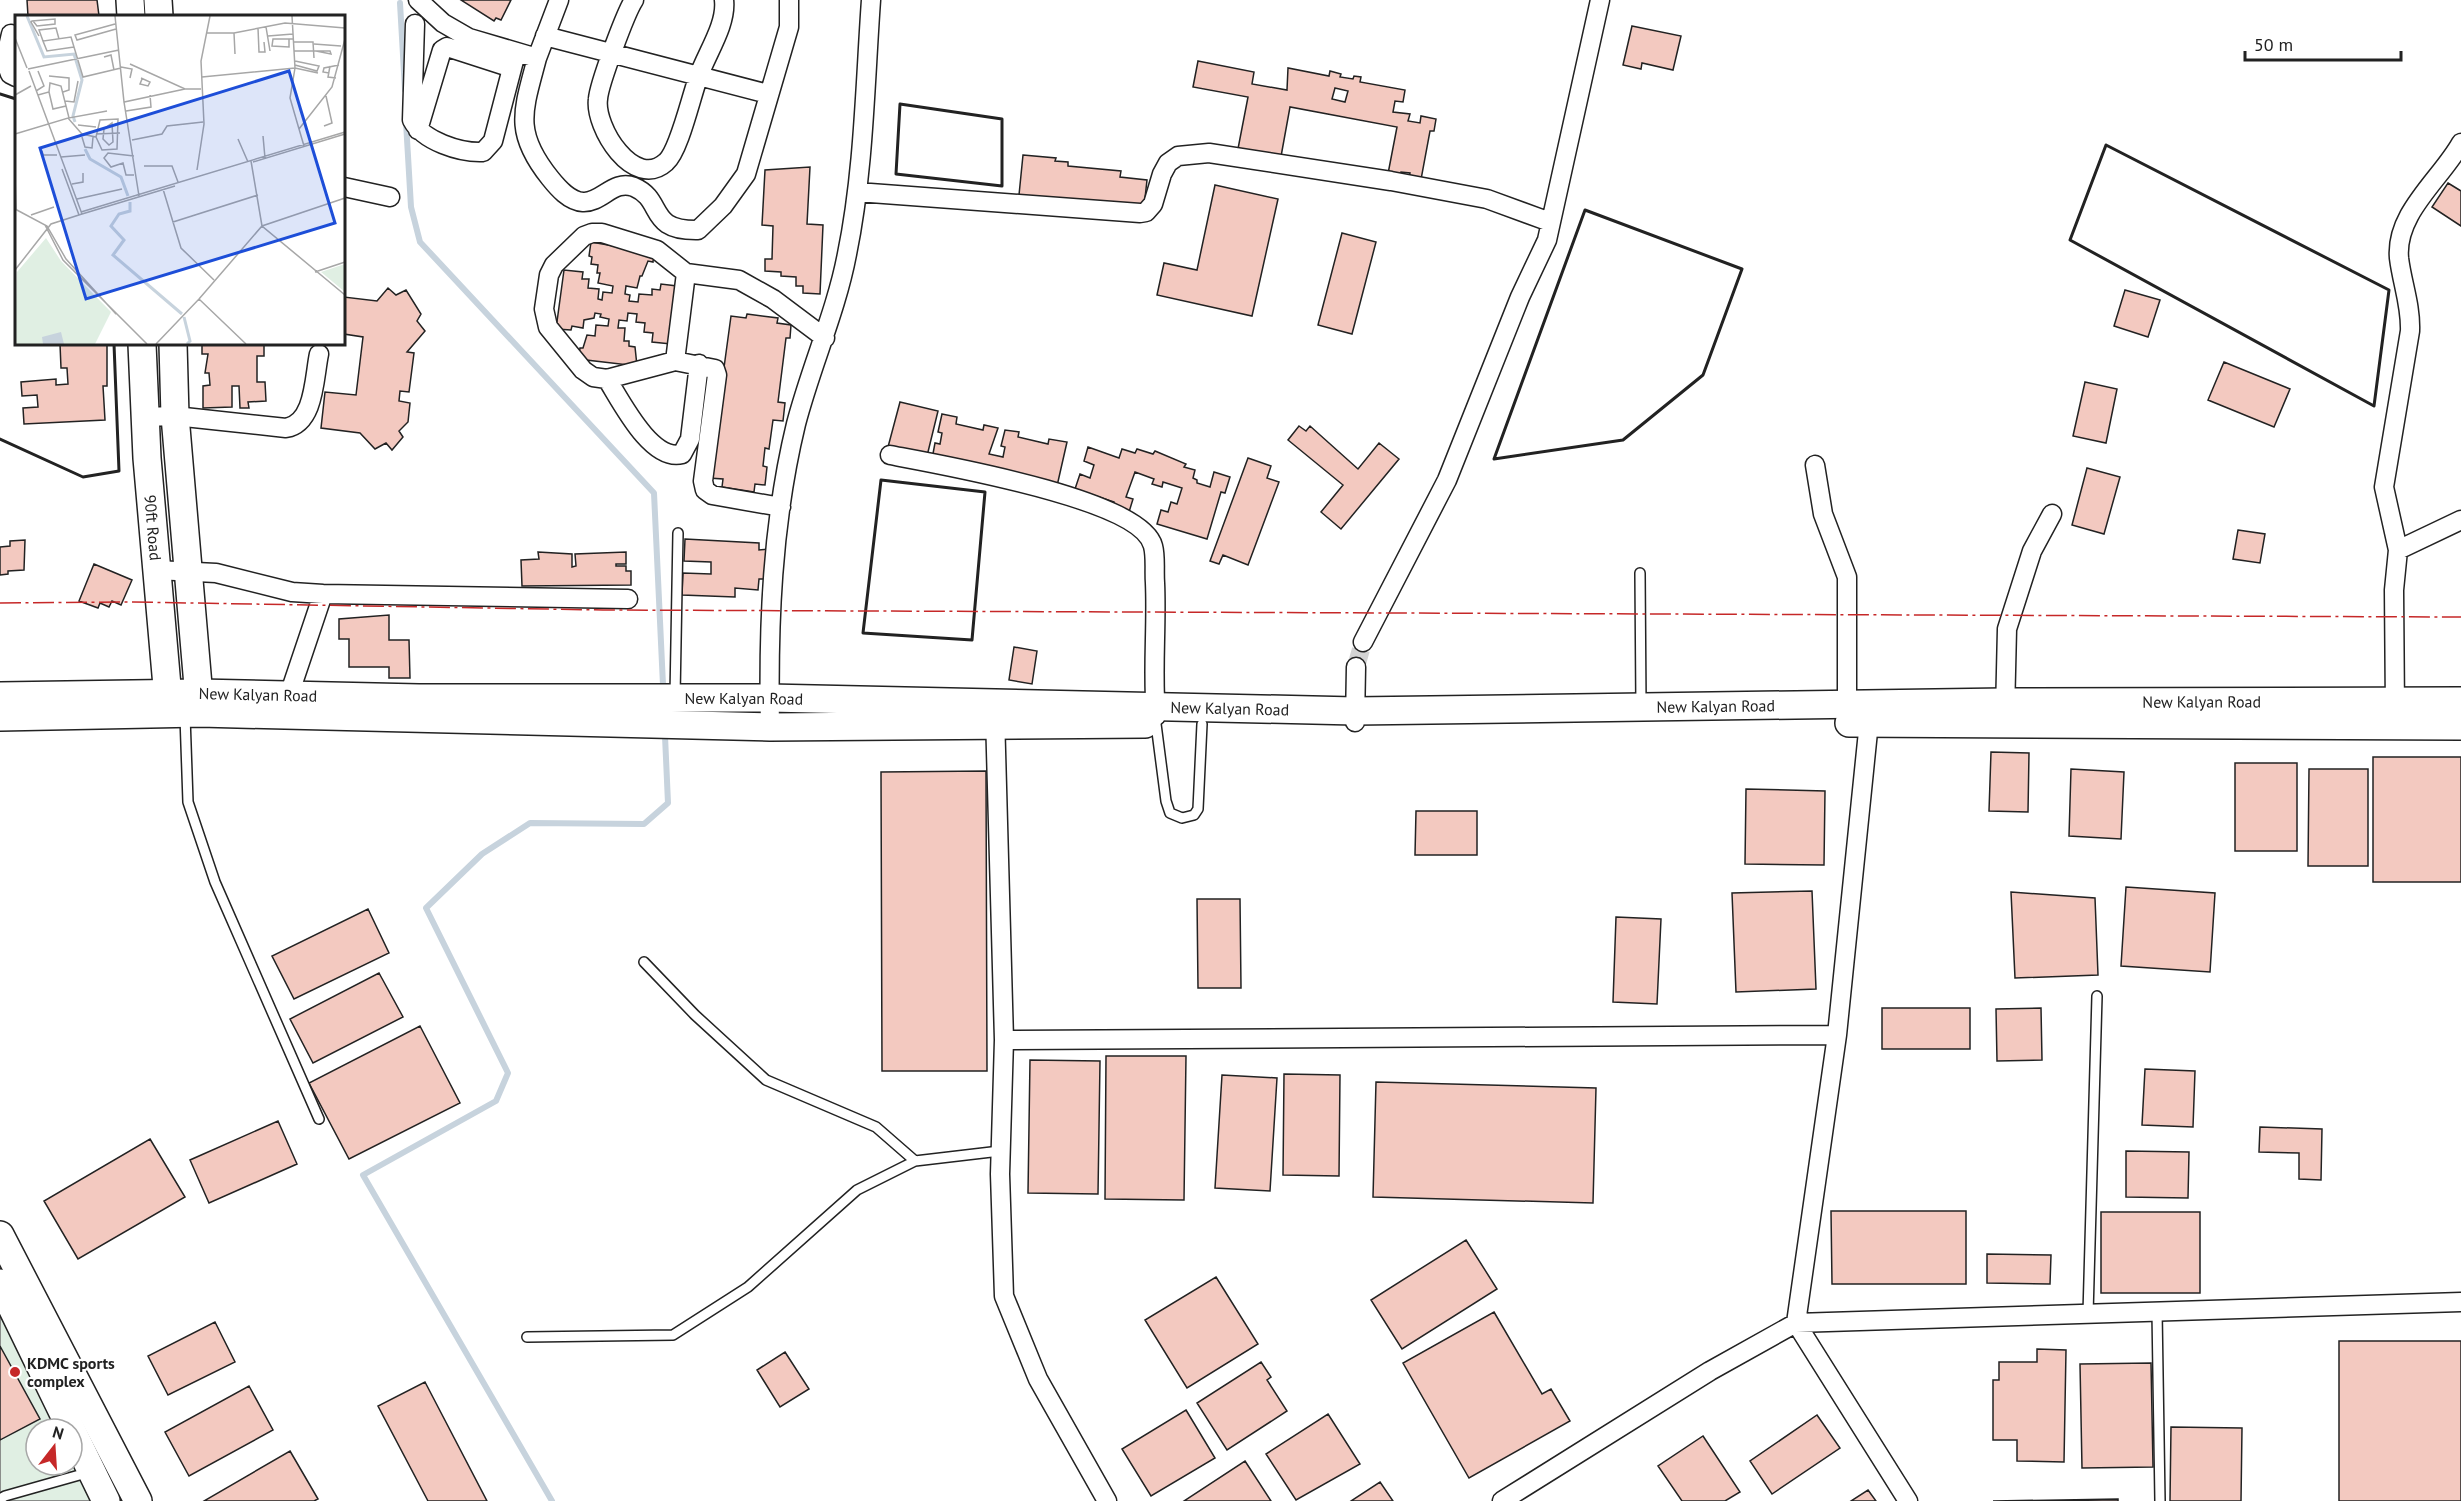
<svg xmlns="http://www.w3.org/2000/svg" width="2461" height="1501" viewBox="0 0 2461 1501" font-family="'PT Sans',sans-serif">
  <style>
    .green { fill: #e0efe3; stroke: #6f6f6f; stroke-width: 1.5 }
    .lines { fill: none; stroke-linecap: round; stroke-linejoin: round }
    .stream { stroke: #c7d3dd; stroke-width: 6 }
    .building { fill: #f3c9c0; stroke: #222; stroke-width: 1.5; fill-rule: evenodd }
    .street-tunnel { stroke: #d3d3d3; stroke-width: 18; stroke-dasharray: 18 9; stroke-linecap: butt }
    .lane-casing { stroke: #222; stroke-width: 12 }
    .street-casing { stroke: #222; stroke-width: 21 }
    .secondary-casing { stroke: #222; stroke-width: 30 }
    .lane { stroke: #fff; stroke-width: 9 }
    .street { stroke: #fff; stroke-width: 18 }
    .secondary { stroke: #fff; stroke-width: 27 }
    .wall { stroke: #222; stroke-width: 3 }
    .power { stroke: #c62828; stroke-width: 1.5; stroke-dasharray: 21 4.5 3 4.5; stroke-linecap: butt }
    .poi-dot { fill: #c62828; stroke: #fff; stroke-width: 2 }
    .labels { text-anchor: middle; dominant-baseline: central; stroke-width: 4.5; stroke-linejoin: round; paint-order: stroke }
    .street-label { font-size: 16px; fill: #222; stroke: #fff }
    .poi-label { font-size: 16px; font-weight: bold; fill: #222; stroke: #fff; text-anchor: start }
    .inset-river { fill: none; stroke: #c7d3dd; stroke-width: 3 }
    .inset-road { fill: none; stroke: #a7a7a7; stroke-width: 1.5 }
    .view { fill: #1d4ed8; fill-opacity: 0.15; stroke: #1d4ed8; stroke-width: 3 }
    .inset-edge { fill: none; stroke: #222; stroke-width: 3 }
  </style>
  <rect width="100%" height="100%" fill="#fff"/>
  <path class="green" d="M0 1315 59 1429H36V1465H72V1455L96 1501H0Z"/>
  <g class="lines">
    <path class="stream" d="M400 3 405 90
      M406 122 411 207 420 242 654 493 663 685
      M552 1501 363 1175 496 1101 508 1073 426 908 482 854 530 823 644 824 668 803 665 736"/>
  </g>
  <path class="building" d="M27 0H97L99 16H28Z
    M461 0H511L501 20 496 18 494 21Z
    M1632 26 1681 36 1673 70 1642 63 1641 69 1623 65Z
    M1198 61 1254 72 1252 84 1287 90 1288 68 1329 76 1330 71 1341 74 1340 77 1353 79 1354 76 1361 77 1360 82 1405 90 1403 102 1395 101 1393 112 1410 114 1408 121 1420 123 1421 116 1436 119 1434 131H1430L1420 185 1408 183 1410 173 1401 172 1399 181 1387 179 1397 127 1290 107 1280 162 1237 154 1248 97 1193 87ZM1335 88 1348 91 1345 102 1332 99Z
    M1023 155 1056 158 1055 161 1068 162V166L1121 171 1120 177 1147 180 1144 207 1019 195Z
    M810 167 807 224 823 225 820 294 803 293V286H796V277L781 276V272L765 271V259H772L773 226 762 225 765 170Z
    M2448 183 2461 191V226L2432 207Z
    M1215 185 1278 199 1252 316 1157 295 1164 263 1197 270Z
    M1342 233 1376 242 1352 334 1318 325Z
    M591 242 654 253 653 262 648 261 642 276H640L637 288 626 286 625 294 630 295 629 301 638 302 639 294 652 295V289L660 290 661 284 677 286 671 344 652 342 653 333 644 332 645 323 636 322 637 314 628 313 627 321 619 320 618 328H625L624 341H629V346L635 347 637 366 578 359 580 348H583L587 335 595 336 596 325 608 326 609 319 600 317 601 314 595 313 594 318 584 320 583 328 572 326 571 330 556 329 564 270 583 272 582 279H589L588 288 599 289 598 299 602 300 603 292 612 293 613 286 598 283 600 273H597L598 265 591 264 592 257 589 256Z
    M388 288 396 295 406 290 421 314 417 321 425 331 407 352 414 353 409 392 400 391 399 401 410 403 408 422 399 431 403 437 392 450 386 443 375 449 360 433 321 428 325 392 356 395 363 337 344 334V297L377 301Z
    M2125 290 2160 300 2148 337 2114 326Z
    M747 314 778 318 777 323 791 325 790 338H786L778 402 785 403 783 421 773 420 769 449 765 448 763 466 767 467 765 485 755 484 754 492 722 487 723 479 709 478 731 316 746 318Z
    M60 344H107V386H103L105 420 24 424 23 408 38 407 37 395 22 396 21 382 56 379V385L68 384 67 368H61Z
    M202 344H264V356H257V382H265L266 401 248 402 249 408H240L239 386H232V407L203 408V386L210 385 209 373H205L208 354H202Z
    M2224 362 2290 389 2274 427 2208 400Z
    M2085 382 2117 389 2106 443 2073 436Z
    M900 402 938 411 927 456 888 447Z
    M942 414 957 417 956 424 983 430 984 425 998 428 989 454 1003 457 1005 447 1001 446 1005 430 1019 432 1018 437 1048 444 1049 439 1067 442 1057 486 932 459 935 443 940 444 942 433 938 432Z
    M1299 426 1306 431 1310 426 1358 469 1379 443 1399 459 1341 529 1321 512 1343 485 1288 440Z
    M1088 447 1119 458 1122 449 1135 453 1137 449 1153 454 1155 451 1186 464 1184 467 1195 470 1193 478 1197 480V483L1210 487 1214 472 1230 477 1225 493 1221 492 1207 539 1157 524 1161 510 1168 512 1171 502 1177 504 1182 488 1163 482 1162 487 1152 484 1154 479 1135 472 1126 497 1133 499 1129 512 1113 506 1114 502 1075 489 1080 474 1090 478 1094 465 1084 461Z
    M1248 458 1271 466 1267 478 1279 482 1248 565 1223 555 1219 564 1210 561Z
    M2087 468 2120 477 2104 534 2072 525Z
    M2238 530 2265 534 2260 563 2233 559Z
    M685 539 759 543V550L768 549 767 579H759L758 590 735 588V597L682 595 683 573 711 574V562L684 561Z
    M25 540 24 570 8 571V574L0 575V547L10 546V541Z
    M538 552 572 554V567L576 566 575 554 626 552V564H616V566H626V571H631V585L522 586 521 560 539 559Z
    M94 564 132 580 121 605 112 601 109 607 100 603 98 608 79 601Z
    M389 615V640H409L410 678H389V667H349V639H339V619Z
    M1014 647 1037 651 1032 684 1009 680Z
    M1991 752 2029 753 2028 812 1989 811Z
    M2373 757H2461V882H2373Z
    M2235 763H2297V851H2235Z
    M2071 769 2124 772 2121 839 2069 836Z
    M2309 769H2368V866H2308Z
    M986 771 987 1071H882L881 772Z
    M1746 789 1825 791 1824 865 1745 864Z
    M1416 811H1477V855H1415Z
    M2126 887 2215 893 2210 972 2121 966Z
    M1812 891 1816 989 1736 992 1732 893Z
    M2011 892 2095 898 2098 975 2015 978Z
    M1197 899H1240L1241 988H1198Z
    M368 909 389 953 294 999 272 956Z
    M1616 917 1661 919 1657 1004 1613 1002Z
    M379 973 403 1017 313 1063 290 1019Z
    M1882 1008H1970V1049H1882Z
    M2041 1008 2042 1060 1997 1061 1996 1009Z
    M420 1026 460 1103 349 1159 309 1083Z
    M1106 1056H1186L1184 1200 1105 1199Z
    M1030 1060 1100 1061 1098 1194 1028 1193Z
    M2145 1069 2195 1071 2193 1127 2142 1125Z
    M1284 1074 1340 1075 1339 1176 1283 1175Z
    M1222 1075 1277 1078 1270 1191 1215 1188Z
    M1376 1082 1596 1088 1593 1203 1373 1197Z
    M278 1121 297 1164 209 1203 190 1160Z
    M2260 1127 2322 1129 2321 1180 2299 1179V1153L2259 1152Z
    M150 1139 185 1197 78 1259 44 1201Z
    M2126 1151 2189 1152 2188 1198 2126 1197Z
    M1831 1211H1966V1284H1832Z
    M2101 1212H2200V1293H2101Z
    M1466 1240 1497 1289 1402 1349 1371 1300Z
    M1987 1254 2051 1255 2050 1284 1987 1283Z
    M1216 1277 1258 1344 1187 1388 1145 1320Z
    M1494 1312 1542 1394 1551 1389 1570 1421 1469 1478 1403 1363Z
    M215 1322 235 1362 168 1395 148 1356Z
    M2339 1341H2461V1501H2339Z
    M0 1346 40 1419 0 1440Z
    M2037 1349 2066 1350 2064 1462 2017 1461V1440H1993V1380H1999V1362H2037Z
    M785 1352 809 1389 780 1407 757 1370Z
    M1261 1362 1271 1377 1267 1380 1287 1411 1227 1450 1197 1403Z
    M2151 1363 2153 1467 2082 1468 2080 1364Z
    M425 1382 487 1501H428L378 1406Z
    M249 1386 273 1430 189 1476 165 1432Z
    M1186 1410 1215 1458 1151 1496 1122 1449Z
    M1328 1414 1360 1464 1296 1500 1266 1454Z
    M1817 1415 1840 1448 1772 1494 1750 1461Z
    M2171 1427 2242 1428 2241 1501H2170Z
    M1703 1436 1740 1492 1725 1501H1682L1658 1466Z
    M290 1451 318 1499 314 1501H204Z
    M1245 1461 1271 1501H1184Z
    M1380 1482 1393 1501H1351Z
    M1868 1490 1876 1501H1851Z
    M2118 1499V1501H1993Z"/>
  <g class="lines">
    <path class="street-tunnel" d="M1356 667 1363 642"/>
    <g class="lane-casing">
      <path id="lane" d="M1640 573 1641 706
        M675 696 678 533
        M185 716 188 802 215 882 319 1119
        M1156 724 1166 801 1170 813 1182 818 1194 815 1198 809 1202 724
        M644 962 695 1015 766 1080 876 1127 915 1161
        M2157 1311 2160 1501
        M2088 1314 2097 996
        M527 1337 673 1335 748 1287 857 1190 915 1161 1000 1151
        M0 1499 5 1496 90 1472"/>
    </g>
    <g class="street-casing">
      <path id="street" d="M418 0 443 23 469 38 537 58 559 0
        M634 0C626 12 599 84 598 99 594 127 634 191 666 162 679 151 691 97 698 78 706 54 727 25 724 0
        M415 24 412 120C423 141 460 153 483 152L493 141 516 53
        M11 34 5 60 10 74 16 77
        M545 36 768 94
        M537 58C523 111 513 132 550 178 558 188 569 201 583 202 602 203 613 179 634 187 665 200 646 231 698 230L723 206 746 174 789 27V0
        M418 130 442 50 447 47 512 68
        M344 187 390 197
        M857 192 1140 213 1146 212 1153 204 1162 174 1168 163 1178 156 1209 153 1391 181 1487 199 1550 222
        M675 361 686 273
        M607 379C621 401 651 462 682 454L690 439 699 364
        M144 417 175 416 286 428C315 423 314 377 319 354
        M890 455C937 464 1141 499 1153 546 1156 557 1154 571 1155 583 1157 627 1152 672 1156 716
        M1815 465 1823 514 1847 577V715
        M781 507 712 495 705 490 703 481 717 375 715 369 675 361 607 379 593 377 583 370 548 327 544 309 549 275 554 265 584 236 592 233H602L657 250 686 273 739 280 773 299 825 338
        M2398 550 2384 487 2410 331C2411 305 2402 283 2399 258 2395 213 2441 179 2461 143
        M156 570 216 573 292 592 323 594 628 599
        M1363 642 1447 480 1520 297 1547 240 1600 0
        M289 695 323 594
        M1870 712 1837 1035 1796 1323 1908 1501
        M2395 712 2394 590 2398 550 2461 520
        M2005 713 2007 629 2032 551 2052 514
        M995 715 1004 1040 1837 1035
        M1355 722 1356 667
        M770 727C768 625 772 523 796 424 811 366 836 312 847 254 864 171 865 84 871 0
        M1004 1040 1000 1174 1004 1296 1038 1379 1107 1501
        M1502 1501 1710 1371 1796 1323 2461 1302"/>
    </g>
    <g class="secondary-casing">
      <g id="secondary">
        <path d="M130 0 131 16"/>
        <path d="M158 0 159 16"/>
        <path id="s1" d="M142 344 147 458 169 709"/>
        <path d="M173 344 175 416 200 709"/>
        <path id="s2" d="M0 696 199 693 419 698H769L1355 711 2005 702 2461 701"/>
        <path d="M0 717 200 713 770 727 1145 724"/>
        <path d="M1849 723 2461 726"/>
        <path d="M0 1235 138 1501"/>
        <path d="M0 1283 71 1429"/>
        <path d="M72 1431 106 1501"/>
      </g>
    </g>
    <use href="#lane" class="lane"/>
    <use href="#street" class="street"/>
    <use href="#secondary" class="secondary"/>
    <path class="wall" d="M0 94 16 99
      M900 104 1002 119V186L896 174Z
      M2106 145 2389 290 2374 406 2070 240Z
      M1585 210 1742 269 1703 375 1623 440 1494 459Z
      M0 439 83 477 119 471 114 344
      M881 480 985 492 972 640 863 633Z"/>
    <path class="power" d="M0 603 133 602 603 610 2461 617"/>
  </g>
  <circle class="poi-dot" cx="15" cy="1372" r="6"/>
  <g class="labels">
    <g class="street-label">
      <text stroke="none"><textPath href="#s1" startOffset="184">90ft Road</textPath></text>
      <text stroke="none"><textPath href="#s2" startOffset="258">New Kalyan Road</textPath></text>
      <text stroke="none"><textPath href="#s2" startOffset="744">New Kalyan Road</textPath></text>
      <text stroke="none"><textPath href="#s2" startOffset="2202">New Kalyan Road</textPath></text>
      <text stroke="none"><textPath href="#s2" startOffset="1716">New Kalyan Road</textPath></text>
      <text stroke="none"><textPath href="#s2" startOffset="1230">New Kalyan Road</textPath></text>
    </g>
    <g class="poi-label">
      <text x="27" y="1363">KDMC sports<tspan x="27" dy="18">complex</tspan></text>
    </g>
  </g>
  <g transform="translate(15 15)">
    <rect width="330" height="330" fill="#fff"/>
    <path d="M31 223 46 246 96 297 80 329H0L2 257ZM330 249V277L306 257Z" fill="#e0efe3"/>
    <path d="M46 317 49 329H28L27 322Z" fill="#c7d3dd"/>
    <path class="inset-river" d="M12 1 29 42 59 39 67 65 58 101 60 107M70 134 75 144 106 162 113 181M115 187V196L104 199 96 211 109 225 98 240 167 299M169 302 175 326 172 329"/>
    <path class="inset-road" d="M100 1 109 87 170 74M277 1 280 53 275 83 284 114M18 6 22 11 40 9V4L17 6 16 7 24 21M100 9 60 20 62 25 101 14M251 12 255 36M243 13 244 37H250L249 27M192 18H219L270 8 330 13M219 18 220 39M253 21 278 19M0 23 12 53M274 24V32L257 31 258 24H279M28 26 24 15 41 13 44 24M279 27H298L299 43M299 29 326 31M59 32 32 36 28 26 56 22 68 62 106 53M279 36H315L316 39 301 36M89 42 96 40 99 55M280 46 304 51 302 56 280 50M115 49 170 74H186M315 51 313 62 321 63M106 52 117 54 115 63M13 54 104 35M314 58 308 57 309 53 324 50M34 61 54 63V75L48 77M187 62 280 53 303 58M126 63 135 67 133 71 125 69 127 64M21 76 29 71 23 56M34 77 38 94 51 91M0 80 16 71M23 80 34 77 35 68 46 71 54 103 92 96M50 86 59 87 63 66M109 87 124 181M111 96 136 92 135 80M97 108 98 127 94 130 88 124 89 114ZM63 110 81 112M309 111 317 108 311 81M0 119 53 103 67 119 81 122 85 105 103 104 102 134 87 135 81 122M81 119 105 118M248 121 250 143M67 122 70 132 77 133 78 122M223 124 233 147M117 125 147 119 152 111 188 107M289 131 284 114 317 72 330 24M27 136 28 140H42M119 141 93 138 89 143 96 152 108 148 111 160H119M46 142 70 140M236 146 247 211 330 280M238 147 330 119M129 151H157L163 167M47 154 64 200M182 155 189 109 186 46 195 1M0 159 1 195M57 169 68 167V158M148 174 158 207 243 180M62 184 107 174M0 194 32 211 51 244 101 299M66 197 330 117M67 199 160 171M16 200 39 192M158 207 166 233 199 265M30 210 48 245 132 329M0 255 36 209 67 199 14 56M300 257 330 247M184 284 247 211 330 183M141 329 184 284 231 329"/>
    <path class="view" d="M274 56 320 208 71 284 25 133Z"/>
    <rect width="330" height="330" class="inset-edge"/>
  </g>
  <g transform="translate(54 1447) rotate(17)"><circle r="28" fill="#ffffff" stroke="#a7a7a7" stroke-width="1.5"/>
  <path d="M0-4.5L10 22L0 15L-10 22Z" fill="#c62828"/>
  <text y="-9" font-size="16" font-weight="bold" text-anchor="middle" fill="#222222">N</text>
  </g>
  <path d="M2245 51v9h156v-9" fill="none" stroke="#222222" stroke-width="3"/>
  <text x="2254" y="51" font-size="18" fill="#222222" stroke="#ffffff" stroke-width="4.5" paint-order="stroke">50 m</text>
</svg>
